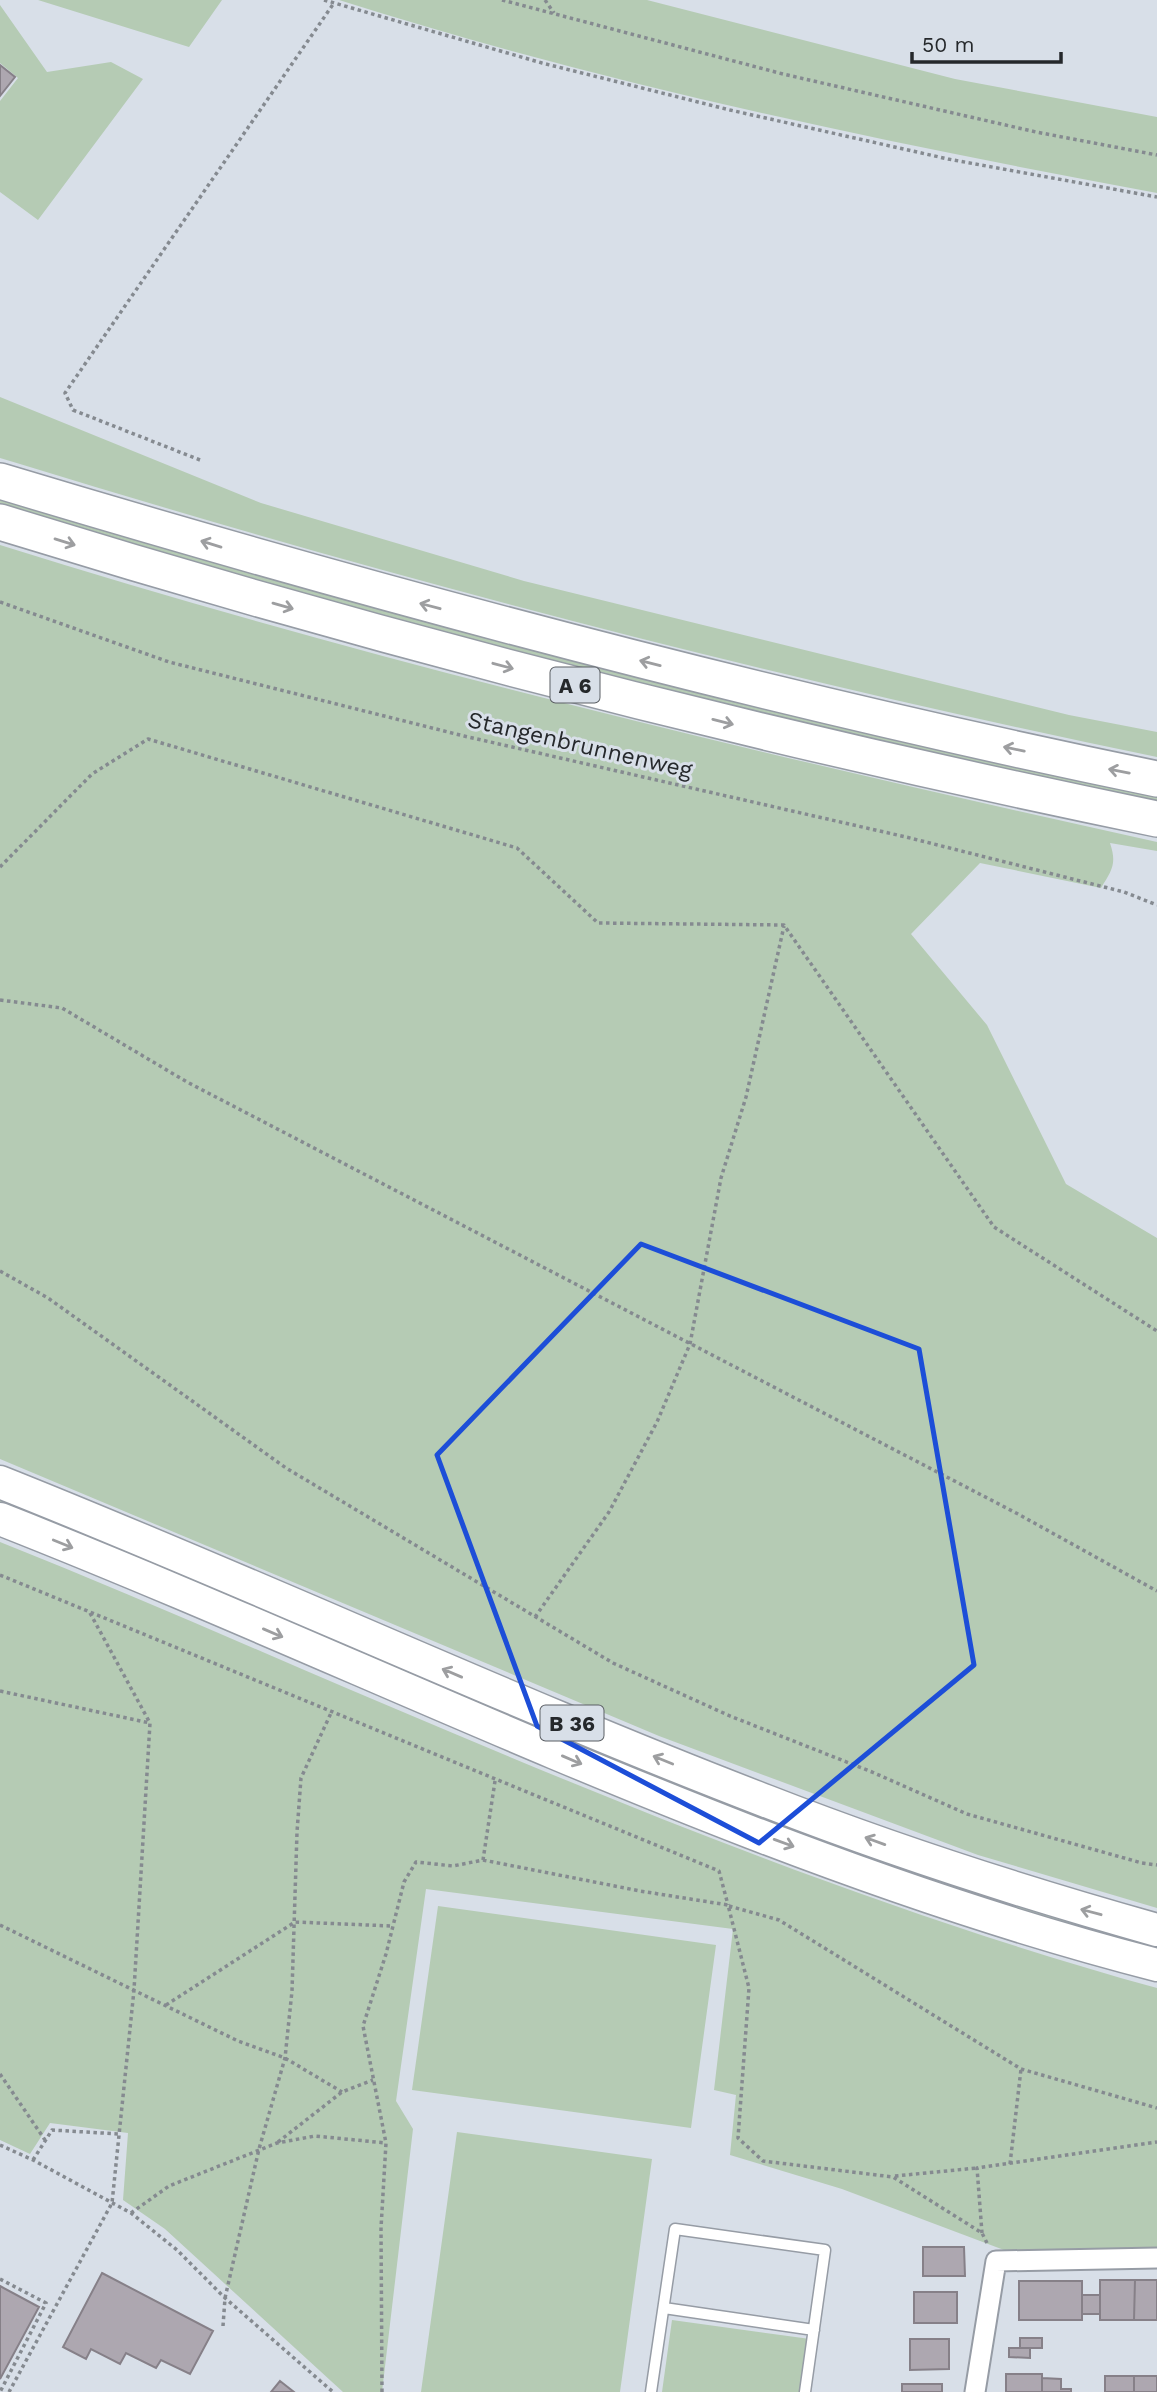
<svg xmlns="http://www.w3.org/2000/svg" width="1157" height="2392" viewBox="0 0 1157 2392" font-family="'Work Sans',sans-serif">
  <style>
    .green { fill: #b5cbb4 }
    .building { fill: #ada7b0; stroke: #868088; stroke-width: 2 }
    .lines { fill: none; stroke-linecap: round; stroke-linejoin: round }
    .service-casing { stroke: #969ca5; stroke-width: 13 }
    .minor-casing { stroke: #969ca5; stroke-width: 23 }
    .trunk-casing { stroke: #969ca5; stroke-width: 35 }
    .motorway-casing { stroke: #969ca5; stroke-width: 38 }
    .path { stroke: #858a90; stroke-width: 3.5; stroke-dasharray: 3.5 3.5; stroke-linecap: butt }
    .service { stroke: #fff; stroke-width: 10 }
    .minor { stroke: #fff; stroke-width: 19 }
    .trunk { stroke: #fff; stroke-width: 32 }
    .motorway { stroke: #fff; stroke-width: 35 }
    .oneway { stroke: #9d9ea0 }
    .marked { fill: none; stroke: #1d4ed8; stroke-width: 5; stroke-linejoin: round }
    .labels { text-anchor: middle; dominant-baseline: central; stroke-width: 6; stroke-linejoin: round; paint-order: stroke }
    .shield { fill: #d8dfe8; stroke: #5b5f64; stroke-width: 2 }
    .shield-label { font-size: 21px; font-weight: bold; fill: #25282b }
    .street-label { font-size: 23px; fill: #25282b; stroke: #d8dfe8 }
  </style>
  <rect width="100%" height="100%" fill="#d8dfe8"/>
  <path class="green" d="M38 0H222L189 47Z
    M339 0H647L955 79 1157 117V193C882 142 606 85 339 0Z
    M0 5 47 72 111 62 143 79 38 220 0 192V101L18 78 0 63Z
    M0 397 261 503 524 581 1069 715 1157 732V757C773 678 394 579 20 464L0 458Z
    M0 496 1157 793V805L989 769 516 656 0 508Z
    M0 545C380 664 768 756 1157 842V851L1110 843C1117 864 1112 870 1101 888L980 863 911 934 987 1025 1066 1184 1157 1238V1908L978 1855 659 1736 0 1459Z
    M0 1495 284 1617 281 1622 0 1505Z
    M0 1542C151 1602 299 1669 448 1731 680 1829 914 1921 1157 1988V2251L1004 2250 842 2189 730 2155 736 2095 714 2090 733 1929 426 1889 396 2101 413 2129 382 2392H343L165 2229 123 2200 128 2133 50 2123 30 2154 0 2140Z
    M434 1680 1157 1945V1952L925 1881 661 1782 432 1685Z
    M438 1906 716 1945 691 2128 412 2090Z
    M457 2132 652 2159 620 2392H421Z
    M672 2320 810 2339 803 2392H662Z"/>
  <path class="building" d="M0 65 15 77 0 96Z
    M923 2247H964L965 2276H923Z
    M102 2273 213 2331 190 2374 161 2360 156 2368 126 2353 120 2364 91 2349 86 2359 63 2347Z
    M1100 2280H1135L1134 2320H1100Z
    M1135 2280H1157V2320H1134Z
    M1019 2281H1082V2320H1019Z
    M0 2286 39 2307 0 2379Z
    M914 2292H957V2323H914Z
    M1082 2295H1100V2314H1082Z
    M1020 2338H1042V2348H1020Z
    M910 2339H949V2369L910 2370Z
    M1009 2348H1030V2358L1009 2357Z
    M1006 2374H1042V2392H1006Z
    M1105 2376H1134V2392H1105Z
    M1134 2376H1157V2392H1134Z
    M1042 2378 1061 2379V2389H1071V2392H1042Z
    M280 2381 294 2392H271Z
    M902 2384H942V2392H902Z"/>
  <g class="lines">
    <g class="service-casing">
      <path id="service" d="M664 2308 814 2330
        M651 2392 675 2229 825 2250 805 2392"/>
    </g>
    <g class="minor-casing">
      <path id="minor" d="M975 2392 996 2261 1157 2258"/>
    </g>
    <g class="trunk-casing">
      <path id="trunk" d="M0 1482C257 1584 508 1702 766 1801 894 1851 1025 1893 1157 1930
        M0 1519C384 1670 755 1862 1157 1965"/>
    </g>
    <g class="motorway-casing">
      <path id="motorway" d="M0 481C382 596 766 699 1157 779
        M0 522C381 640 767 739 1157 819"/>
    </g>
    <path class="path" d="M324 0 542 63 730 110 948 159 1157 197
      M502 0 783 74 1036 132 1157 155
      M545 0 554 13
      M200 460 73 410 65 393 334 3
      M0 602 169 662 464 736 906 837 1124 892 1157 905
      M0 867 92 774 148 739 517 848 598 923 784 925 994 1227 1157 1331
      M0 1000 62 1008 187 1082 1018 1514 1157 1591
      M0 1271 48 1298 286 1468 613 1663 730 1716 872 1772 967 1814 1142 1863 1157 1865
      M0 1575 719 1871 728 1905
      M90 1613 150 1723
      M535 1617 609 1512 657 1422 690 1344 721 1178 746 1097 784 926
      M0 1691 150 1723 134 1990 112 2203 9 2392
      M483 1860 640 1891 728 1905 749 1988 738 2138 763 2161 893 2177 982 2233 987 2243
      M729 1906 779 1920 1021 2069 1157 2108
      M0 1925 238 2041 285 2058 342 2092
      M166 2005 295 1922 392 1926
      M0 2074 45 2140
      M278 2142 342 2092 373 2080
      M0 2145 33 2160 131 2213 177 2250 225 2298 333 2392
      M33 2160 52 2130 119 2134
      M1010 2164 1021 2069
      M895 2176 977 2168
      M131 2213 169 2186 277 2143 315 2136 386 2143
      M982 2233 977 2168 1157 2142
      M0 2279 46 2303 0 2392
      M223 2326 225 2298 259 2149 285 2058 292 1991 297 1832 301 1778 331 1713
      M382 2392 381 2228 386 2143 363 2026 386 1954 404 1882 416 1862 453 1866 483 1860 495 1781"/>
    <use href="#service" class="service"/>
    <use href="#minor" class="minor"/>
    <use href="#trunk" class="trunk"/>
    <use href="#motorway" class="motorway"/>
  </g>
  <defs><path id="oneway-shaft" d="M-6 0H5M1.5-3L5.5 0L1.5 3" fill="none" stroke-width="1.6" stroke-linecap="round" stroke-linejoin="round" transform="scale(1.75)"/></defs>
  <g class="oneway">
    <use href="#oneway-shaft" transform="translate(65 542) rotate(17)"/>
    <use href="#oneway-shaft" transform="translate(211 544) rotate(-163)"/>
    <use href="#oneway-shaft" transform="translate(283 606) rotate(16)"/>
    <use href="#oneway-shaft" transform="translate(430 606) rotate(-165)"/>
    <use href="#oneway-shaft" transform="translate(650 663) rotate(-166)"/>
    <use href="#oneway-shaft" transform="translate(503 666) rotate(15)"/>
    <use href="#oneway-shaft" transform="translate(723 722) rotate(14)"/>
    <use href="#oneway-shaft" transform="translate(1014 749) rotate(-168)"/>
    <use href="#oneway-shaft" transform="translate(1119 771) rotate(-169)"/>
    <use href="#oneway-shaft" transform="translate(63 1544) rotate(22)"/>
    <use href="#oneway-shaft" transform="translate(273 1633) rotate(23)"/>
    <use href="#oneway-shaft" transform="translate(452 1673) rotate(-157)"/>
    <use href="#oneway-shaft" transform="translate(572 1760) rotate(23)"/>
    <use href="#oneway-shaft" transform="translate(663 1760) rotate(-158)"/>
    <use href="#oneway-shaft" transform="translate(875 1841) rotate(-160)"/>
    <use href="#oneway-shaft" transform="translate(784 1843) rotate(20)"/>
    <use href="#oneway-shaft" transform="translate(1091 1912) rotate(-165)"/>
  </g>
  <path class="marked" d="M641 1244 919 1349 974 1665 759 1843 537 1726 437 1455Z"/>
  <g class="labels">
    <g class="shield">
      <rect x="550.5" y="667.5" width="49" height="35" rx="5"/>
      <rect x="540.5" y="1705.5" width="63" height="35" rx="5"/>
    </g>
    <g class="shield-label">
      <text x="575" y="685">A 6</text>
      <text x="572" y="1723">B 36</text>
    </g>
    <g class="street-label">
      <text transform="translate(580 745) rotate(13)">Stangenbrunnenweg</text>
    </g>
  </g>
  <path d="M912 52v10h149v-10" fill="none" stroke="#25282b" stroke-width="3.5"/>
  <text x="922" y="52" font-size="21" fill="#25282b" stroke="#d8dfe8" stroke-width="5" paint-order="stroke">50 m</text>
</svg>
